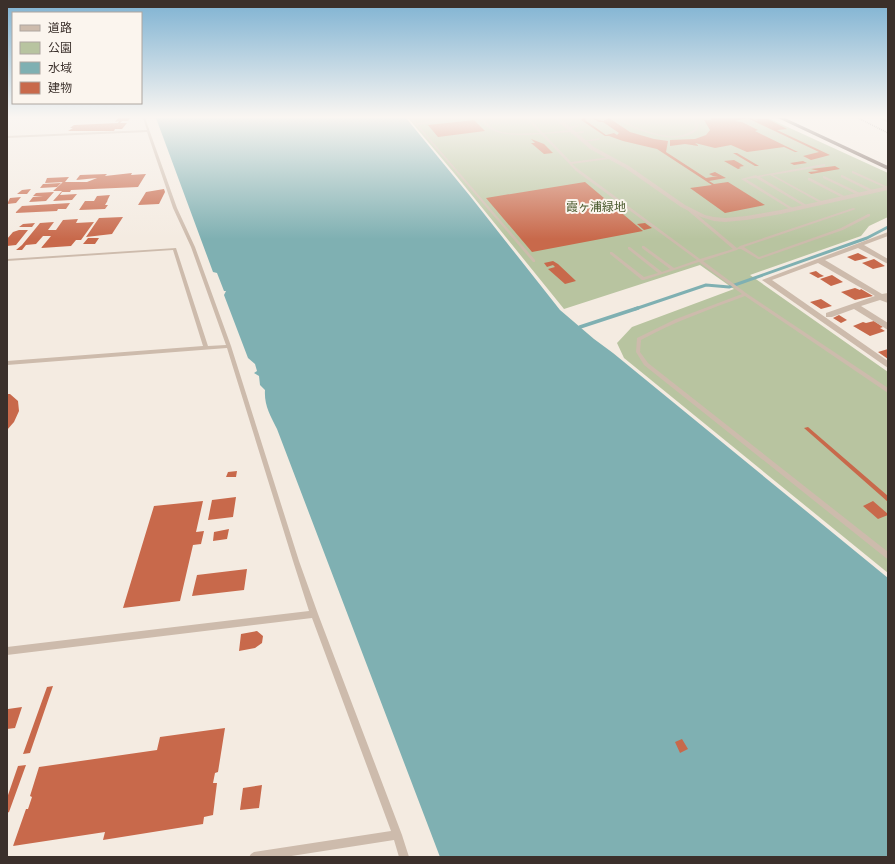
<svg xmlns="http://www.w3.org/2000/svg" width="895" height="864" viewBox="0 0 895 864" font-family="'DejaVu Sans','Noto Sans JP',sans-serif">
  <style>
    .green { fill: #b8c4a0 }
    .water { fill: #7fb0b2 }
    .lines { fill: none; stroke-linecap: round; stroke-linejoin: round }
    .stream-far1 { stroke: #7fb0b2; stroke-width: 3 }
    .stream { stroke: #7fb0b2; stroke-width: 3.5 }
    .building { fill: #c8694b }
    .service { fill: #cdbbac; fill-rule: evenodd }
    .minor { fill: #cdbbac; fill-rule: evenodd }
    .tertiary { fill: #cdbbac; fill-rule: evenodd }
    .trunk { fill: #6c584f; fill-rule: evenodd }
    .rail { stroke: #3b302b; stroke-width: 1.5; stroke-dasharray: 0.5 1.5; stroke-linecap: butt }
    .labels { text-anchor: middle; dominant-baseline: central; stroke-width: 4; stroke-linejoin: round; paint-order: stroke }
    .far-park-label { font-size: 12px; fill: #4a5a2e; stroke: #fbf5ee }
  </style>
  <rect width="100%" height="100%" fill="#f4ebe1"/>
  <path class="green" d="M408 118H768L888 173V217L869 226 861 236 750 275 888 372V573L624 358 617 343 632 327 734 289 700 265 564 309 454 173Z"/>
  <path class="water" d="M156 118H406L470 196 560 310 594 339 613 353 888 578V857H440L277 429C270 415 264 405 265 390L260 385 259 376 254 373 257 371 255 364 248 358 224 295 226 291H224L217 273 213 272Z"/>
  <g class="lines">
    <path class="stream-far1" d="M635 309 706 285 729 287 867 238 888 227"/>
    <path class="stream" d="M580 327 638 308"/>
  </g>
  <path class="building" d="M118 118H130L128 121H122L120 123H127L122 129H115L114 131H68L73 128H70L74 125 118 123 119 121 115 122Z
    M583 118H586L585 120 606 135 614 133 617 135 619 133 603 122H599L592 118 603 121 609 118 630 132 654 139 668 141 666 152 706 178 718 176H713L709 174 715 172 726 178 709 181 714 184 728 182 765 205 725 213 690 188 712 185 657 149 623 141 609 136H605L581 120Z
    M711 118H751L757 121H758L755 119H768L787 129 777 130 830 155 811 160 803 156 819 152 747 118 735 121 742 122 758 130 755 131 798 152H795L784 147 747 152 731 145 715 148 695 143 699 146 685 144 670 146V140L695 139 706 135 710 130 704 120H711Z
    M474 120 485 131 438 137 428 125Z
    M531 139 544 144 553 153 544 154 531 143H535Z
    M733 153H737L759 166H755Z
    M734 160 741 164 744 166 739 167 741 168 738 169 724 161Z
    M803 161 807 163 794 165 790 163Z
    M835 166 840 169 811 174 808 172 819 171 811 169Z
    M132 173 131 175 146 174 138 187 71 190 70 192H62L60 195 77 194 72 200 53 201 62 191H53L63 182H87L97 178 76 180 80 175 107 174 105 176Z
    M69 177 65 182 45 183 47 178Z
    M585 182 643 231 532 252 486 198Z
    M61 183 57 187 40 188 43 184Z
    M31 189 27 194H17L22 190Z
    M164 189 165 192 159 204 138 205 146 192Z
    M54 192 46 201 29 202 33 197 43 196H33L36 193Z
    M110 195 107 201 108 200 105 205H108L105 209 79 210 85 201H94L97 196Z
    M21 197 16 203 7 204 10 198Z
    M70 203 66 209H58L57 211 15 213 22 206Z
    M123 217 112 234 86 237 99 218Z
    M78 219 76 223 94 222 81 240H76L71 246 41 248 51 236H43L36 244 26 245 22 250H16L22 245 40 223 54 222 48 230H56L63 220Z
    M35 223 32 227H19L23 224Z
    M645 223 652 228 644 230 637 224Z
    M19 230H28L16 245 7 246V239L13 232Z
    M88 238H99L95 244H83Z
    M858 253 868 258 855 261 847 257Z
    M874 259 885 266 873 269 862 263Z
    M553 261 558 264 576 281 565 284 548 269 555 267 553 265 547 267 544 263Z
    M816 271 820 274 824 276 818 278 809 273Z
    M832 275 843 282 831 286 820 279Z
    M855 288 860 290 861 289 873 296 855 300 841 292Z
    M821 299 832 306 821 309 810 302Z
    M839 315 847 320 841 323 833 318Z
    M874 321 883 327 880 328 885 331 870 336 853 326 863 322 866 323Z
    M888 349V359L878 352Z
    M7 394H10L18 401 19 411 14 422 7 430Z
    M808 427 888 496V502L804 428Z
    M237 471 236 477H226L228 472Z
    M236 497 233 517 208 520 212 500Z
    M203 501 196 532 204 531 201 544 193 545 180 601 123 608 154 506Z
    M873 501 888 514V515L878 519 863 506Z
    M229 529 227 539 213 541 214 532Z
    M247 569 244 590 192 596 197 575Z
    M257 631 263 636 262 643 255 648 239 651 241 634Z
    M53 686 30 753 23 754 47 687Z
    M22 707 15 728 7 729 8 709Z
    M225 728 218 772 215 773 213 783H217L213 815 204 817 203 824 103 840 105 832 13 846 26 809H28L32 797 30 796 39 767 157 750 160 737Z
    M682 739 688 749 680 753 675 742Z
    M26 765 9 812 7 813V798L18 766Z
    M262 785 259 808 240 810 243 788Z"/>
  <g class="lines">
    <path class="service" d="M143 118H145L177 208 195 247 231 346 299 561 318 614 402 835 409 857H399L394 840 285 857H249L251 854 254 852 391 831 312 618 7 655V647L309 611 293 561 227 348 7 365V361L203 346 173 250 7 261V259L176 248 208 346 226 345 191 247 173 208 147 132 7 138V136L147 130Z
      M410 118H413L417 123 455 118H465L418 125 535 260V262H533Z
      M479 118H482C486 122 490 127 494 129 507 136 526 133 540 133L526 118H529L543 133 571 130 570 132 544 134 571 162 610 157V159H609L572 164 578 169 700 259 733 249 686 209V207H688L737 248 740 246 853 208 856 209 744 247 759 257 841 228 868 214H870V216L843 230 760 259H758L741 249H738L737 250 703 261 746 293 888 388V393L745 296C710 309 674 322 641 340L640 352 648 363 888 552V559L886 558 644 365 636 352 637 338 676 319 742 294 699 262 644 280H642L610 254V252H612L644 277 658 273 628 249V247H630L662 272 670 269 642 248V246H644L674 268 697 260 576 171 541 134C527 135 503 137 491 129 486 127 483 122 479 118Z
      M616 118C622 118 628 123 633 126 648 132 673 141 688 133 691 132 693 130 696 128L695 122 690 118C696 118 697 123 698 128 696 130 694 133 691 134 671 145 633 129 616 118Z
      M571 120 572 122 560 124 559 123Z
      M577 125 578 127 566 129 565 128Z
      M584 131 583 133 572 134 571 133Z
      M600 138 599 140 583 142 582 141Z
      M824 164H825V166L773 175 823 202 824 203 822 204 770 175 760 177 808 206 809 207 807 208 756 178 746 179 794 209 795 210 793 211 741 179 756 175 757 176Z
      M853 171 888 187V189L852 173V171Z
      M842 175 875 191 876 192 873 193 841 177V175Z
      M824 176 862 194 863 195 860 196 823 178V176Z
      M808 178H810L848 198 845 199 808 180Z"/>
    <path class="minor" d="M879 118 888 120V123Z
      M888 232V236L864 245 888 259V264L858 248 825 260 882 294 888 293V303L880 300 861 306 888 323V330L854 309 832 317H826V313L875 296 818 263 772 280 888 361V368L762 280Z"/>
    <path class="tertiary" d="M554 118H559L594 147 629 166 685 205 705 215 714 217 725 218 746 216 781 210 888 186V190L781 214 746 220 725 222 714 221 701 217 681 207 625 168 590 149Z"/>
    <path class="trunk" d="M778 118H785L888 166V170Z"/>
    <path class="rail" d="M858 118 888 133"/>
  </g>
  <linearGradient id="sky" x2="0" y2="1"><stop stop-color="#7eb2d2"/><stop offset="0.49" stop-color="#faf6f2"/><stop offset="1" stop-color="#faf6f2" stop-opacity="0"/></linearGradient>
  <rect width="895" height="239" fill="url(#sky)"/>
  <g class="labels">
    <g class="far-park-label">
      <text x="596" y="207">霞ヶ浦緑地</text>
    </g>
  </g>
  <rect width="895" height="864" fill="none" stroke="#3b302b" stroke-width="16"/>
  <rect x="12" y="12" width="130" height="92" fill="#fbf5ee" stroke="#aea6a0"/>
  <rect x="20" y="25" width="20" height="6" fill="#cdbbac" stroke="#aea6a0"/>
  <text x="48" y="32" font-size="12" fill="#3b302b">道路</text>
  <rect x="20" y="42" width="20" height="12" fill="#b8c4a0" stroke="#aea6a0"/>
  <text x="48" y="52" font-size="12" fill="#3b302b">公園</text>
  <rect x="20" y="62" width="20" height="12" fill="#7fb0b2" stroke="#aea6a0"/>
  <text x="48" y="72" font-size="12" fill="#3b302b">水域</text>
  <rect x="20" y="82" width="20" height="12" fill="#c8694b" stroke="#aea6a0"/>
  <text x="48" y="92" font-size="12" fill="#3b302b">建物</text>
</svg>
